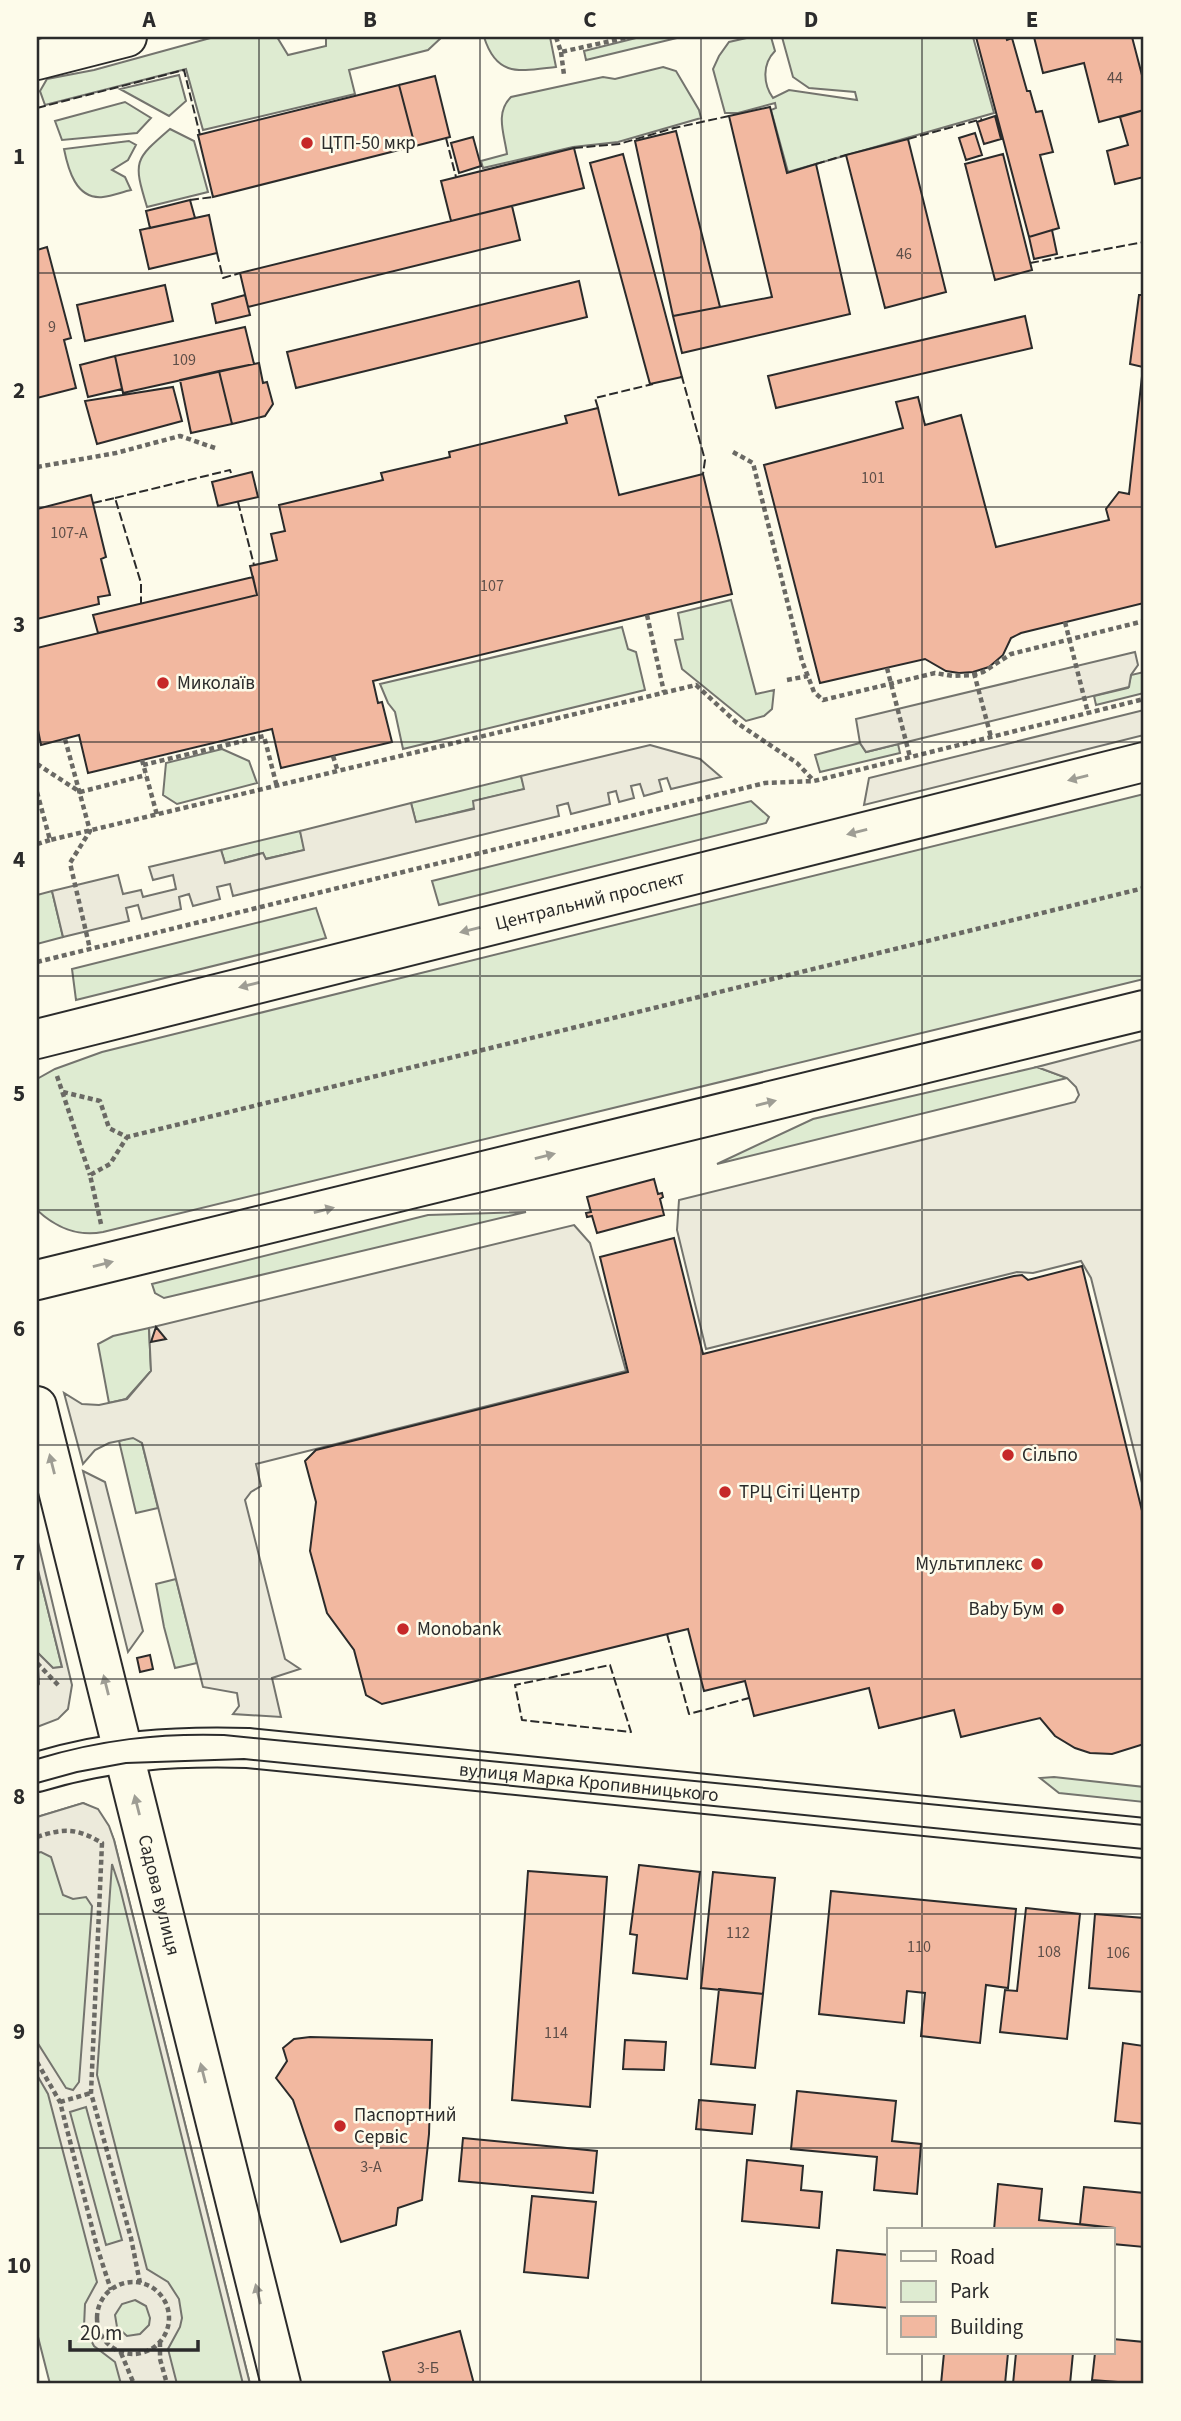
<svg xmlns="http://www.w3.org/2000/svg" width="1181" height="2421" viewBox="0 0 1181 2421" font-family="'Source Sans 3',sans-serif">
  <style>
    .green { fill: #deebd1; stroke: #74746e; stroke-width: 2 }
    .parking { fill: #eceadb; stroke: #74746e; stroke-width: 2; fill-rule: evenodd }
    .building { fill: #f2b8a0; stroke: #2b2b2b; stroke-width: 2 }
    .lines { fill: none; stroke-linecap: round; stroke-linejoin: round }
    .minor-casing { stroke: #2b2b2b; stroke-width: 42 }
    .major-casing { stroke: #2b2b2b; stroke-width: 42 }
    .path { stroke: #6a6964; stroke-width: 4.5; stroke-dasharray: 5 3.5; stroke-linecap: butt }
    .minor { stroke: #fdfbea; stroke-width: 38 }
    .major { stroke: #fdfbea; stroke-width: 38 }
    .tram { stroke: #2b2b2b; stroke-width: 2 }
    .fence { stroke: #2b2b2b; stroke-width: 2; stroke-dasharray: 9 3.5; stroke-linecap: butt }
    .oneway { fill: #9e9d94 }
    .grid { fill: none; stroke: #2b2b2b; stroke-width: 2; stroke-opacity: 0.55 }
    .poi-dot { fill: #c62828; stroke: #fdfbea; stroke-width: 2.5 }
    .labels { text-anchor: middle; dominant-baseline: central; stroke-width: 5; stroke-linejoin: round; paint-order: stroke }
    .number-label { font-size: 16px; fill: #5d4e48 }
    .poi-label { font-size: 19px; fill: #2b2b2b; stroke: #fdfbea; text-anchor: start }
    .street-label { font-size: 19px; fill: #2b2b2b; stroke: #fdfbea }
    .neatline { fill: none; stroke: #2b2b2b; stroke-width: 2.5 }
    .grid-label { font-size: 23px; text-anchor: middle; font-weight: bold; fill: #2b2b2b }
  </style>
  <rect width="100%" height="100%" fill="#fdfbea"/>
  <path class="green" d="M214 37H277L288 55 326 46V37H442L428 50 349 70 355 94 203 130 186 69 45 105 40 91 47 79 94 70Z
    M484 37H550L556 67C520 71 497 78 484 37Z
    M640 37H681L586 60 584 51Z
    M751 37H771L775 51C762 64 763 84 773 98L789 90 857 100 855 92 809 88 793 77 782 37H973L994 113 788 172 771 110 776 108 775 103 738 113H725L713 69 719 56 729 42Z
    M663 67 676 71 699 110 701 118 618 142 573 147 483 168 481 161 507 154C504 133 495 113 511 97L603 77 615 79Z
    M179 75 186 101 169 116 120 89Z
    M125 102 151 118 137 133 62 140 55 121Z
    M170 129 194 141 208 192 147 207C133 161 134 160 170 129Z
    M129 141 136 145 128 160 112 170 125 177 131 190C122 192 112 196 103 197 76 200 68 169 64 149Z
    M731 600 756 694 774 690 772 709 764 716 746 721 682 669 675 640 683 639 678 613Z
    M622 627 628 649 636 652 645 690 403 749 395 712 388 703 380 684Z
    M1144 672V693L1096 705 1094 696 1128 688 1131 675Z
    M860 743 866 752 898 744 900 753 820 772 815 755Z
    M222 749 249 761 257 783 177 804 163 795 166 763Z
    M521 776 525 789 474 801 475 808 416 823 411 803Z
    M1144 794V979L103 1232C78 1237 55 1227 37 1210V1079L55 1069 102 1052Z
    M751 801 769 817 766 823 439 905 432 881Z
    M300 831 305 850 265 859 263 853 225 863 221 850Z
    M52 891 63 937 37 944V895Z
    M316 908 326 938 76 1000 72 969Z
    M1037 1067 1067 1078 717 1164 813 1119Z
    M526 1212 164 1298 155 1293 152 1284 428 1215Z
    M149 1328 151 1371 126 1399 109 1403 98 1344 113 1336Z
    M133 1437 142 1443 158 1508 136 1513 119 1441Z
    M37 1566 62 1667 53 1668 37 1652Z
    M176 1579 197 1663 175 1668 164 1627 156 1584Z
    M1054 1777 1144 1787V1802L1059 1793 1040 1778Z
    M83 1803C101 1811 107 1822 114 1840L250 2384H50L37 2333V1817Z"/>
  <path class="parking" d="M1135 652 1138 665 1131 675 1129 687 866 752 860 743 856 719Z
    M1144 710V735L864 805 869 778Z
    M650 745 700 759 721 777 671 789 667 778 659 780 662 791 644 796 640 784 631 786 634 798 619 802 616 791 608 793 610 804 571 814 568 803 557 806 559 816 233 896 230 884 217 887 220 899 193 906 189 894 179 897 181 909 142 919 138 905 126 908 129 921 63 937 52 891 118 875 123 894 141 890 143 897 176 889 173 875 153 880 149 867 221 850 225 863 263 853 266 859 304 850 300 831 411 803 416 822 474 809 473 801 524 789 521 776Z
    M1144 1039V1491L1091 1278 1081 1261 1033 1273 1017 1272 706 1349 677 1230 679 1200 1075 1102 1079 1095 1076 1087 1067 1078 1037 1067Z
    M574 1225 590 1243 626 1371 256 1464 261 1486 251 1492 245 1500 285 1659 300 1669 272 1678 281 1717 233 1714 239 1706 237 1693 203 1687 142 1443 133 1438 109 1443 95 1450 83 1464 64 1393 82 1404 99 1405 127 1399 151 1371 149 1328Z
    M83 1471 105 1482 143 1631 128 1652Z
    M37 1538 72 1685 68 1709 58 1719 37 1727V1687L39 1684 37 1652 53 1668 62 1667 37 1566Z
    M83 1803 98 1809 109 1826 114 1840 250 2384H243L120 1888 112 1864 97 2075 147 2269 168 2282 179 2299 182 2318 180 2327 168 2349 177 2384H121L115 2362 94 2346 84 2327 85 2304 97 2282 48 2094 37 2075V2042L66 2088 73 2090 79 2082 92 1906 86 1897 73 1899 63 1895 51 1857 41 1852 37 1853V1817ZM86 2107 122 2240 106 2245 70 2112ZM135 2300 146 2306 150 2318 149 2325 140 2334 127 2336 117 2327 115 2315 122 2304Z"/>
  <path class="building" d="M976 37H1006L1007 40 1012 38 1027 91H1030L1036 112 1042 111 1053 152 1040 155 1059 228 1029 237Z
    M1034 37H1132L1144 83V110L1099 122 1084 63 1043 73Z
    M435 76 450 137 415 146 399 85Z
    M399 85 415 146 213 197 198 135Z
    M770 107 787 173 816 164 850 314 682 353 673 316 772 297 729 116Z
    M1144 110V177L1115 184 1107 151 1128 145 1120 117Z
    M995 116 1001 139 984 144 977 122Z
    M676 131 720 307 673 316 635 141Z
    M975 133 982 155 966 160 959 138Z
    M473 137 481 166 459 173 451 143Z
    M908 139 946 292 885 308 846 155Z
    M574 148 584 188 451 221 441 181Z
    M623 154 682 377 650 384 590 163Z
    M1003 154 1032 270 995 280 965 164Z
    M190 200 195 218 150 228 146 211Z
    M512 206 520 240 248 307 240 273Z
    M209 215 217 253 149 269 140 230Z
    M1052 230 1057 254 1034 259 1029 237Z
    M47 247 71 338 64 340 76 388 37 398V250Z
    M579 281 587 317 296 388 287 352Z
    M165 285 173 321 85 341 77 305Z
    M245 295 250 315 216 323 212 304Z
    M1139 295H1144V603L1021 633 1011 638 1003 655 989 667 973 672 959 673 946 671 925 659 820 683 764 465 903 428 896 402 918 397 925 425 961 415 996 547 1109 520 1106 509 1119 492 1129 494 1143 367 1130 364Z
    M1025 316 1032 348 776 408 768 376Z
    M245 327 254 364 123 393 115 356Z
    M115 356 122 389 88 397 80 365Z
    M259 363 263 383 267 382 273 404 265 416 232 424 219 371Z
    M219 371 232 424 191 433 180 380Z
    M173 387 182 421 97 444 85 401Z
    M598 408 619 495 703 474 732 594 373 681 378 703 382 702 392 742 281 768 272 729 88 773 79 735 41 745 37 725V648L257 595 250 566 277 560 271 534 285 531 279 505 383 480 381 473 450 457 449 452 567 423 565 416Z
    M252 472 258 497 218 506 212 482Z
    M91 495 106 557 101 559 110 595 98 597 99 604 37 619V509Z
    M253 577 257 595 98 633 93 615Z
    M654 1179 658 1194 662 1193 663 1197 660 1199 664 1215 597 1233 592 1216 587 1217 586 1213 591 1212 587 1197Z
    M674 1238 703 1354 1014 1276 1022 1275 1028 1280 1082 1266 1144 1519V1744L1112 1754 1090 1753 1075 1748 1055 1736 1040 1718 961 1737 954 1710 879 1728 869 1688 754 1716 745 1681 704 1691 688 1629 382 1704 366 1695 354 1650 327 1613 310 1551 316 1502 305 1461 316 1450 628 1372 600 1257Z
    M156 1327 166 1339 151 1342Z
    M150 1655 153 1669 140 1672 137 1658Z
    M639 1865 700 1872 687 1979 633 1973 637 1935 630 1934Z
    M528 1871 607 1877 590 2107 512 2100Z
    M713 1872 775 1878 763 1994 701 1988Z
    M831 1891 1016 1909 1008 1988 986 1985 980 2043 921 2036 925 1993 907 1991 904 2023 819 2014Z
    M1026 1908 1080 1914 1067 2039 1000 2032 1005 1990 1017 1991Z
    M1095 1914 1144 1918V1992L1089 1988Z
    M719 1989 763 1994 755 2068 711 2064Z
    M310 2037 432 2040 429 2134 422 2200 398 2208 396 2225 341 2242 293 2100 276 2078 287 2061 283 2048 294 2039Z
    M625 2040 666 2042 664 2070 623 2069Z
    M1123 2043 1144 2046V2124L1115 2121Z
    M797 2091 896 2101 892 2141 921 2144 917 2194 874 2190 877 2157 791 2149Z
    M699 2100 755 2105 752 2134 696 2129Z
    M463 2138 597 2151 593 2193 459 2181Z
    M747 2160 803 2166 801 2190 822 2192 819 2228 742 2221Z
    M998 2184 1042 2189 1039 2220 1114 2228 1113 2243V2230H994Z
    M1084 2187 1144 2193V2247L1113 2244 1114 2228 1080 2224Z
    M532 2196 596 2202 588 2278 524 2272Z
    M837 2250 889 2255V2308L832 2303Z
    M460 2331 474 2384H391L383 2352Z
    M1113 2339 1144 2342V2384L1092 2380 1095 2353H1113Z
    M944 2353H1008L1005 2384H941Z
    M1016 2353H1073L1070 2384H1013Z"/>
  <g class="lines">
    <g class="minor-casing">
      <g id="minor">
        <path d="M37 60 127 37"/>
        <path id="s1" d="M37 1772C111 1750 171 1746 248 1748L1144 1838"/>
      </g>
    </g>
    <g class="major-casing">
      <g id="major">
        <path id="s2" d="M37 1039 1144 762"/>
        <path d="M37 1280 1144 1010"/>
        <path id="s3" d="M37 1406 281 2384"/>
      </g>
    </g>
    <path class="path" d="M556 37 561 52 629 37
      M561 52 564 75
      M733 452 753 463 802 661 814 692 823 700 935 673 953 676 972 675 983 672 1011 654 1144 621
      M37 467 116 453 180 436 215 448
      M647 615 664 692
      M1065 622 1088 713
      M887 668 910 757
      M974 673 991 737
      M787 680 808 676
      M65 739 90 831 70 863 90 949
      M333 756 338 772
      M142 760 157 815
      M37 764 80 792 146 775
      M143 765 264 736 277 787
      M37 792 50 840 696 685 737 723 797 763 814 781
      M37 844 50 840
      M37 962 765 783 814 781 1144 699
      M57 1076 90 1175
      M63 1092 100 1101 109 1128 127 1137 1144 888
      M101 1224 90 1175 110 1164 127 1137
      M37 1663 60 1687
      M37 1837C64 1828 77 1828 102 1843L91 2093 131 2238 140 2283
      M37 2062 60 2102 97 2247 111 2290
      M60 2102 91 2093
      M97 2318a36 36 0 1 1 72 0a36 36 0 1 1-72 0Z
      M160 2342V2359L167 2384
      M121 2353 134 2384"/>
    <use href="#minor" class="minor"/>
    <use href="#major" class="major"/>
    <path class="tram" d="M37 1759C100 1740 158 1733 224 1735L1144 1825
      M37 1783 77 1772 126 1763 244 1759 1144 1849"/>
    <path class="fence" d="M37 108 184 70 200 135
      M446 138 456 177
      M908 139 982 119
      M574 148 619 144 674 128 729 116
      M816 164 846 155
      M190 200 213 197
      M217 253 223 278 240 273
      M1030 263 1144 242
      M680 377H682L705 460 703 474
      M598 408 595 398 653 384
      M115 498 230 470 232 476
      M238 502 254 565
      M93 503 115 498 141 583V604
      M667 1634 689 1714 749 1698
      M610 1665 631 1732 522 1720 515 1685Z"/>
  </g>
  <defs><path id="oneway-solid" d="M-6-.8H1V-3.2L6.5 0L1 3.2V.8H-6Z" transform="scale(1.75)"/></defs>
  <g class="oneway">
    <use href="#oneway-solid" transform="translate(1078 778) rotate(166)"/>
    <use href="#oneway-solid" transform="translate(857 832) rotate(166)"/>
    <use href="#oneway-solid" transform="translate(470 930) rotate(166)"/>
    <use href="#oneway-solid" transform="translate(249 985) rotate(166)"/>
    <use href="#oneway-solid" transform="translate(766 1103) rotate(-14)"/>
    <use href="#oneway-solid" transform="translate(545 1156) rotate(-14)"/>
    <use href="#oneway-solid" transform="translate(324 1210) rotate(-14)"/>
    <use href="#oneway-solid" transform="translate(103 1264) rotate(-14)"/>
    <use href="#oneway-solid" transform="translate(52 1464) rotate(-104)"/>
    <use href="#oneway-solid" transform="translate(106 1685) rotate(-104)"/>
    <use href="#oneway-solid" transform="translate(137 1805) rotate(-104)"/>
    <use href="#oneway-solid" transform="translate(203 2073) rotate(-104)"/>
    <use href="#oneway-solid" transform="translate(258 2294) rotate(-104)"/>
  </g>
  <path class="grid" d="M259 37V2384M480 37V2384M701 37V2384M922 37V2230M37 273H1144M37 507H1144M37 742H1144M37 976H1144M37 1210H1144M37 1445H1144M37 1679H1144M37 1914H1144M37 2148H1144M922 2353V2384"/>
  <g class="poi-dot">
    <circle cx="307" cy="143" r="7"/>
    <circle cx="163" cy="683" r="7"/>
    <circle cx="1008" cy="1455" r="7"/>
    <circle cx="725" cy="1492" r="7"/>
    <circle cx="1037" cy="1564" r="7"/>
    <circle cx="1058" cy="1609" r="7"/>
    <circle cx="403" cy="1629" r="7"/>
    <circle cx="340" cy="2126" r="7"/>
  </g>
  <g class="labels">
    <g class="number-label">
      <text x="1115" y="78">44</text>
      <text x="904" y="254">46</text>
      <text x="52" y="327">9</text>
      <text x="184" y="360">109</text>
      <text x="873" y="478">101</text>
      <text x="69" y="533">107-А</text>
      <text x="492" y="586">107</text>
      <text x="738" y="1933">112</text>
      <text x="919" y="1947">110</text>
      <text x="1049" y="1952">108</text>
      <text x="1118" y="1953">106</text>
      <text x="556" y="2033">114</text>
      <text x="371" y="2167">3-А</text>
      <text x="428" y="2368">3-Б</text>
    </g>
    <g class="poi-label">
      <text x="321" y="143">ЦТП-50 мкр</text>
      <text x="177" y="683">Миколаїв</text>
      <text x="1022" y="1455">Сільпо</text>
      <text x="739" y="1492">ТРЦ Сіті Центр</text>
      <text x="1023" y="1564" text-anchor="end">Мультиплекс</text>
      <text x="1044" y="1609" text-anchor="end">Baby Бум</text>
      <text x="417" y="1629">Monobank</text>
      <text x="354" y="2115">Паспортний<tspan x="354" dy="22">Сервіс</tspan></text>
    </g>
    <g class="street-label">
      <text stroke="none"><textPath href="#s2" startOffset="570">Центральний проспект</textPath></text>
      <text stroke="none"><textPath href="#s1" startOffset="556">вулиця Марка Кропивницького</textPath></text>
      <text stroke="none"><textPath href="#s3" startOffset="504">Садова вулиця</textPath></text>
    </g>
  </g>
  <rect width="1181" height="2421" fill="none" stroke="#fdfbea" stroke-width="77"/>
  <rect x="887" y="2228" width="228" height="126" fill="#fdfbea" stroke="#a9a89e" stroke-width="2"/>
  <rect x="901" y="2251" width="35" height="10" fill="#fdfbea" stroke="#a9a89e" stroke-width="2"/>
  <text x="950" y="2264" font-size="21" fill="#2b2b2b">Road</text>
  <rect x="901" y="2281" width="35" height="21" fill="#deebd1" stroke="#a9a89e" stroke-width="2"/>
  <text x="950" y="2298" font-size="21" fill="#2b2b2b">Park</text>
  <rect x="901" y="2316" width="35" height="21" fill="#f2b8a0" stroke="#a9a89e" stroke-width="2"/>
  <text x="950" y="2334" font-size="21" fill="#2b2b2b">Building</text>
  <path d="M70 2340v10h128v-10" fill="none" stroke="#2b2b2b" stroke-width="3.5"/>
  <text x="80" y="2340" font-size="21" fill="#2b2b2b" stroke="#fdfbea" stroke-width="5" paint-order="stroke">20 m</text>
  <rect x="38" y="38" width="1104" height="2344" class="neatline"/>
  <g class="grid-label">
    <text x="149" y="27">A</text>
    <text x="370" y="27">B</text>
    <text x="590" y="27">C</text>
    <text x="811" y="27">D</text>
    <text x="1032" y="27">E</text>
    <text x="19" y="164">1</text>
    <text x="19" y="398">2</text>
    <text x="19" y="632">3</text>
    <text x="19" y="867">4</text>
    <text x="19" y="1101">5</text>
    <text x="19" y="1336">6</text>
    <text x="19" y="1570">7</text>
    <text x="19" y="1804">8</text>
    <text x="19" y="2039">9</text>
    <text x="19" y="2273">10</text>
  </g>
</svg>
